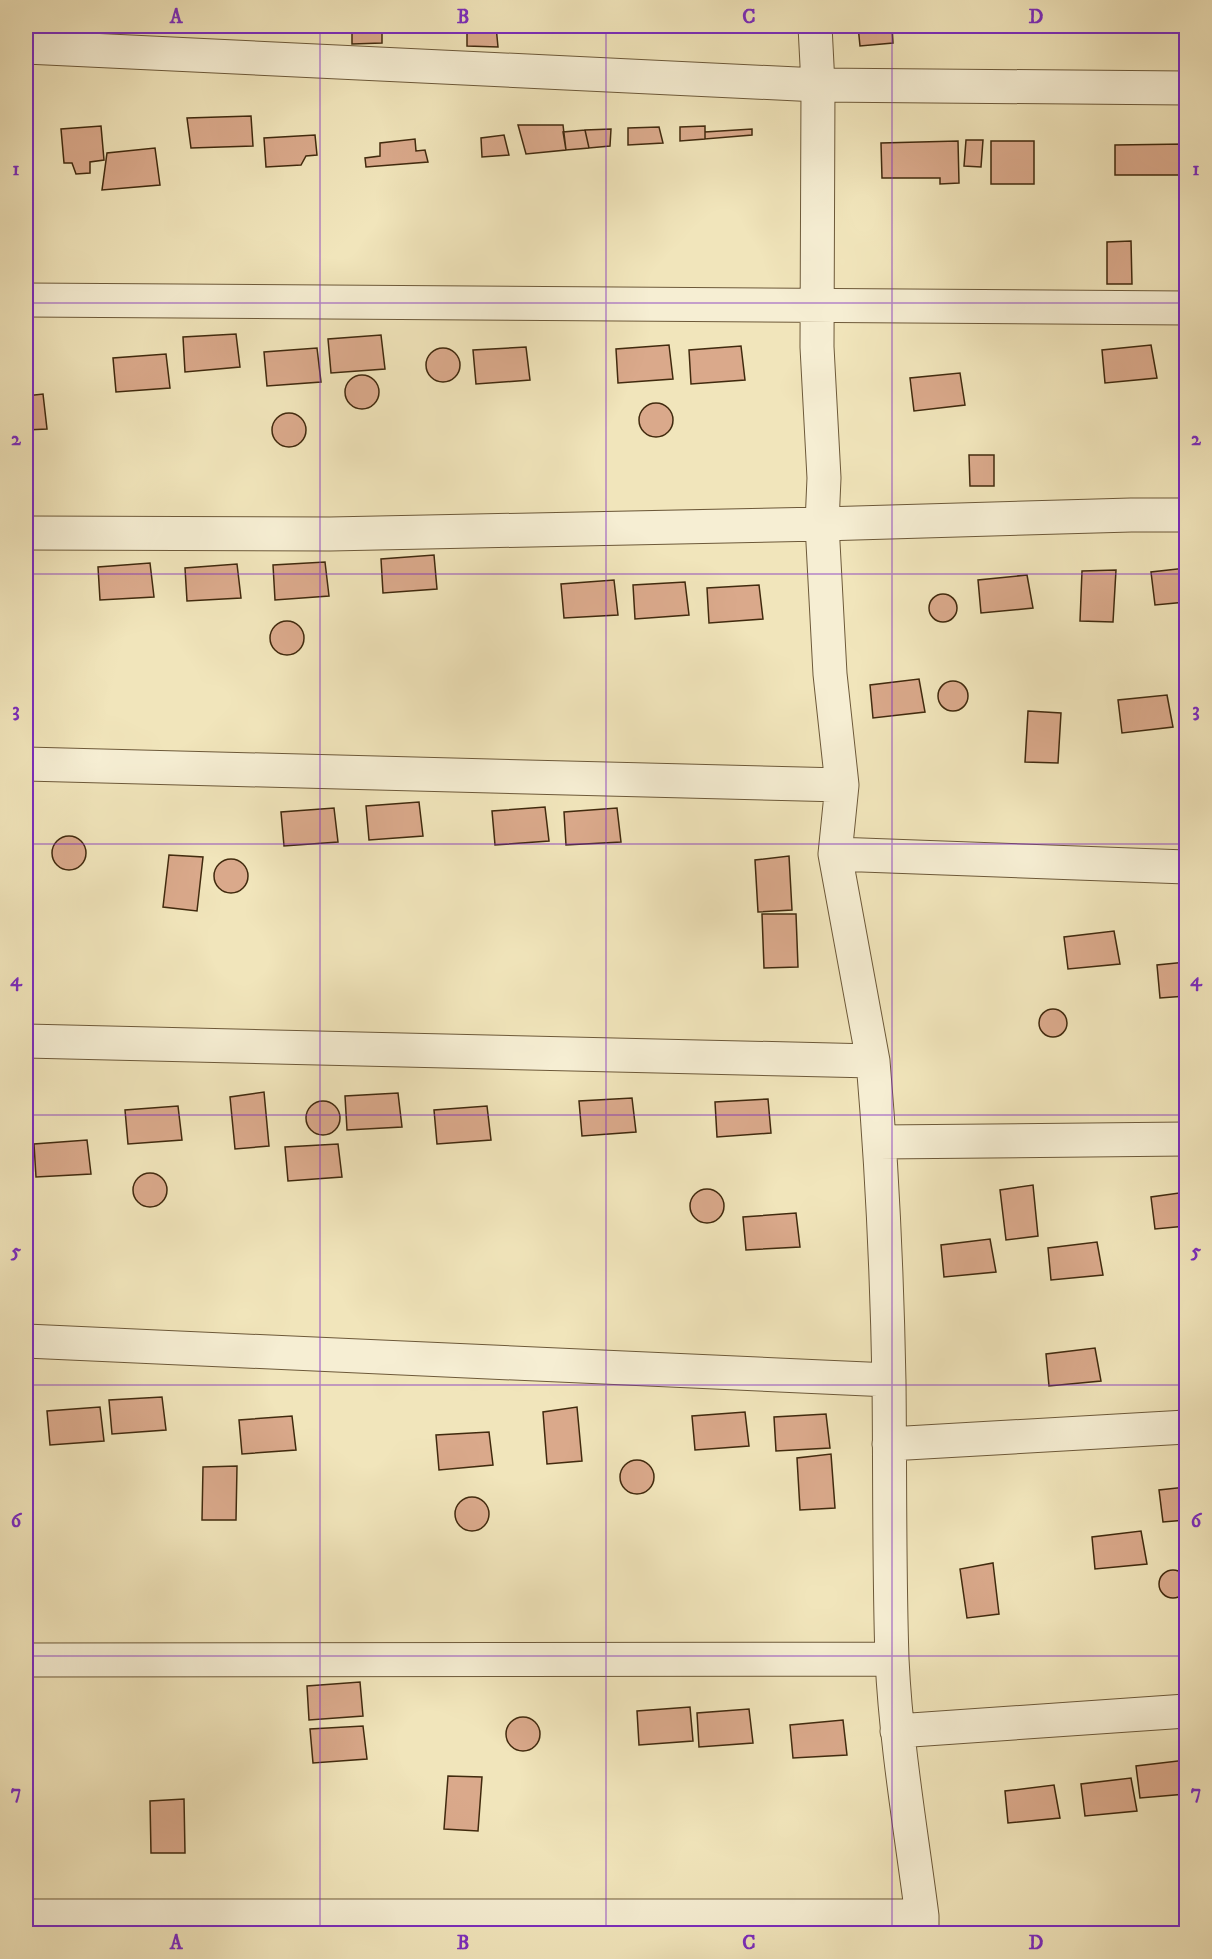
<svg xmlns="http://www.w3.org/2000/svg" width="1212" height="1959" viewBox="0 0 1212 1959" font-family="'IM FELL DW Pica',serif">
  <style>
    .building { fill: #daa98b; stroke: #412a0e; stroke-width: 1.5 }
    .lines { fill: none; stroke-linecap: round; stroke-linejoin: round }
    .street-casing { stroke: #6d5939; stroke-width: 35 }
    .street { stroke: #f6eed3; stroke-width: 33 }
    .grid { fill: none; stroke: #7b2cbf; stroke-width: 1.5; stroke-opacity: 0.55 }
    .neatline { fill: none; stroke: #7b2cbf; stroke-width: 2 }
    .grid-label { font-size: 20px; text-anchor: middle; font-weight: bold; fill: #7b2cbf }
  </style>
  <rect width="100%" height="100%" fill="#f1e5bb"/>
  <filter id="stains"><feTurbulence type="fractalNoise" baseFrequency=".00333" numOctaves="4"/><feColorMatrix values="0 0 0 0 .2 0 0 0 0 .09 0 0 0 0 .02 0 0 0 .5 -.17"/></filter>
  <radialGradient id="worn" r=".72"><stop offset=".6" stop-color="#630" stop-opacity="0"/><stop offset="1" stop-color="#630" stop-opacity=".3"/></radialGradient>
  <path class="building" d="M352 26H382V43L352 44Z
    M467 26H496L498 47 467 46Z
    M858 26H892L893 43 860 46Z
    M251 116 253 146 191 148 187 118Z
    M518 125H563L566 150 526 154Z
    M101 126 104 160 90 162V173L76 174 72 163H64L61 129Z
    M705 126V139L680 141V127Z
    M659 127 663 143 628 145V128Z
    M611 129 610 146 589 148 585 130Z
    M752 129V135L705 139V132Z
    M585 130 589 148 566 150 563 132Z
    M315 135 317 155 306 156 301 165 266 167 264 138Z
    M504 135 509 155 482 157 481 138Z
    M415 139 416 151 425 150 428 162 366 167 365 158 380 156V143Z
    M966 140H983L981 167 964 166Z
    M958 141 959 183 940 184V178H882L881 143Z
    M991 141H1034V184H991Z
    M1186 144V175H1115V145Z
    M155 148 160 185 102 190 107 153Z
    M1131 241 1132 284H1107V242Z
    M236 334 240 367 185 372 183 337Z
    M381 335 385 369 331 373 328 339Z
    M669 345 673 379 618 383 616 349Z
    M1151 345 1157 378 1105 383 1102 350Z
    M741 346 745 380 691 384 689 350Z
    M526 347 530 380 476 384 473 350Z
    M317 348 321 382 267 386 264 352Z
    M426 365a17 17 0 1 1 34 0a17 17 0 1 1-34 0Z
    M166 354 170 388 116 392 113 358Z
    M960 373 965 405 914 411 910 378Z
    M345 392a17 17 0 1 1 34 0a17 17 0 1 1-34 0Z
    M43 394 47 429 26 430V396Z
    M639 420a17 17 0 1 1 34 0a17 17 0 1 1-34 0Z
    M272 430a17 17 0 1 1 34 0a17 17 0 1 1-34 0Z
    M969 455H994V486H970Z
    M434 555 437 589 383 593 381 559Z
    M325 562 329 596 275 600 273 565Z
    M150 563 154 597 100 600 98 567Z
    M237 564 241 598 187 601 185 568Z
    M1186 568V602L1155 605 1151 572Z
    M1116 570 1113 622 1080 621 1082 571Z
    M1027 575 1033 608 981 613 978 580Z
    M614 580 618 615 564 618 561 584Z
    M685 582 689 615 635 619 633 585Z
    M759 585 763 619 709 623 707 588Z
    M929 608a14 14 0 1 1 28 0a14 14 0 1 1-28 0Z
    M270 638a17 17 0 1 1 34 0a17 17 0 1 1-34 0Z
    M919 679 925 712 873 718 870 685Z
    M938 696a15 15 0 1 1 30 0a15 15 0 1 1-30 0Z
    M1167 695 1173 727 1122 733 1118 700Z
    M1028 711 1061 713 1058 763 1025 762Z
    M419 802 423 836 369 840 366 806Z
    M545 807 549 841 495 845 492 811Z
    M334 808 338 842 284 846 281 812Z
    M617 808 621 842 566 845 564 812Z
    M52 853a17 17 0 1 1 34 0a17 17 0 1 1-34 0Z
    M169 855 203 857 197 911 163 907Z
    M789 856 792 910 758 912 755 860Z
    M214 876a17 17 0 1 1 34 0a17 17 0 1 1-34 0Z
    M762 914H796L798 967 764 968Z
    M1114 931 1120 964 1068 969 1064 937Z
    M1186 962V996L1160 998 1157 965Z
    M1039 1023a14 14 0 1 1 28 0a14 14 0 1 1-28 0Z
    M264 1092 269 1146 235 1149 230 1097Z
    M398 1093 402 1127 347 1130 345 1096Z
    M632 1098 636 1132 582 1136 579 1101Z
    M768 1099 771 1133 717 1137 715 1102Z
    M306 1118a17 17 0 1 1 34 0a17 17 0 1 1-34 0Z
    M178 1106 182 1140 128 1144 125 1110Z
    M487 1106 491 1140 437 1144 434 1110Z
    M87 1140 91 1174 36 1177 34 1144Z
    M338 1144 342 1177 288 1181 285 1147Z
    M133 1190a17 17 0 1 1 34 0a17 17 0 1 1-34 0Z
    M1033 1185 1038 1236 1006 1240 1000 1190Z
    M690 1206a17 17 0 1 1 34 0a17 17 0 1 1-34 0Z
    M1186 1192V1226L1155 1229 1151 1197Z
    M796 1213 800 1247 746 1250 743 1217Z
    M990 1239 996 1272 944 1277 941 1245Z
    M1097 1242 1103 1275 1051 1280 1048 1248Z
    M1095 1348 1101 1381 1049 1386 1046 1354Z
    M162 1397 166 1430 112 1434 109 1400Z
    M100 1407 104 1441 50 1445 47 1411Z
    M577 1407 582 1461 547 1464 543 1412Z
    M745 1412 749 1446 695 1450 692 1416Z
    M826 1414 830 1448 776 1451 774 1417Z
    M292 1416 296 1450 242 1454 239 1420Z
    M489 1432 493 1465 439 1470 436 1435Z
    M831 1454 835 1508 800 1510 797 1458Z
    M620 1477a17 17 0 1 1 34 0a17 17 0 1 1-34 0Z
    M237 1466 236 1520H202L203 1467Z
    M1186 1487V1520L1163 1522 1159 1490Z
    M455 1514a17 17 0 1 1 34 0a17 17 0 1 1-34 0Z
    M1141 1531 1147 1564 1095 1569 1092 1537Z
    M993 1563 999 1614 967 1618 960 1569Z
    M1159 1584a14 14 0 1 1 28 0a14 14 0 1 1-28 0Z
    M360 1682 363 1716 309 1720 307 1686Z
    M690 1707 693 1741 639 1745 637 1711Z
    M749 1709 753 1743 699 1747 697 1713Z
    M506 1734a17 17 0 1 1 34 0a17 17 0 1 1-34 0Z
    M843 1720 847 1755 793 1758 790 1725Z
    M363 1726 367 1759 313 1763 310 1729Z
    M1186 1760V1794L1140 1798 1136 1766Z
    M448 1776 482 1777 478 1831 444 1829Z
    M1131 1778 1137 1811 1085 1816 1081 1784Z
    M1054 1785 1060 1818 1008 1823 1005 1791Z
    M184 1799 185 1853H151L150 1801Z"/>
  <g class="lines">
    <g class="street-casing">
      <path id="street" d="M815 26 818 85 817 347 824 478 822 524 830 674 842 785 835 854 873 1061C882 1167 887 1275 889 1382 890 1474 889 1567 892 1659 896 1744 911 1831 922 1916V1934
        M26 47 818 85 1186 88
        M26 300 1186 308
        M26 533 330 534 822 524 1131 515H1186
        M26 764 842 785
        M835 854 1186 867
        M26 1041 873 1061
        M879 1142 1186 1139
        M26 1341 889 1380
        M889 1444 1186 1427
        M26 1660 892 1659
        M897 1731 1186 1711
        M26 1916H922"/>
    </g>
    <use href="#street" class="street"/>
  </g>
  <path class="grid" d="M320 26V1934M606 26V1934M892 26V1934M26 303H1186M26 574H1186M26 844H1186M26 1115H1186M26 1385H1186M26 1656H1186"/>
  <rect width="1212" height="1959" fill="none" stroke="#f1e5bb" stroke-width="66"/>
  <rect x="33" y="33" width="1146" height="1893" class="neatline"/>
  <g class="grid-label">
    <text x="176" y="23">A</text>
    <text x="463" y="23">B</text>
    <text x="749" y="23">C</text>
    <text x="1036" y="23">D</text>
    <text x="16" y="175">1</text>
    <text x="1196" y="175">1</text>
    <text x="16" y="445">2</text>
    <text x="1196" y="445">2</text>
    <text x="16" y="716">3</text>
    <text x="1196" y="716">3</text>
    <text x="16" y="986">4</text>
    <text x="1196" y="986">4</text>
    <text x="16" y="1257">5</text>
    <text x="1196" y="1257">5</text>
    <text x="16" y="1527">6</text>
    <text x="1196" y="1527">6</text>
    <text x="16" y="1798">7</text>
    <text x="1196" y="1798">7</text>
    <text x="176" y="1949">A</text>
    <text x="463" y="1949">B</text>
    <text x="749" y="1949">C</text>
    <text x="1036" y="1949">D</text>
  </g>
  <rect width="100%" height="100%" filter="url(#stains)"/>
  <rect width="100%" height="100%" fill="url(#worn)"/>
</svg>
